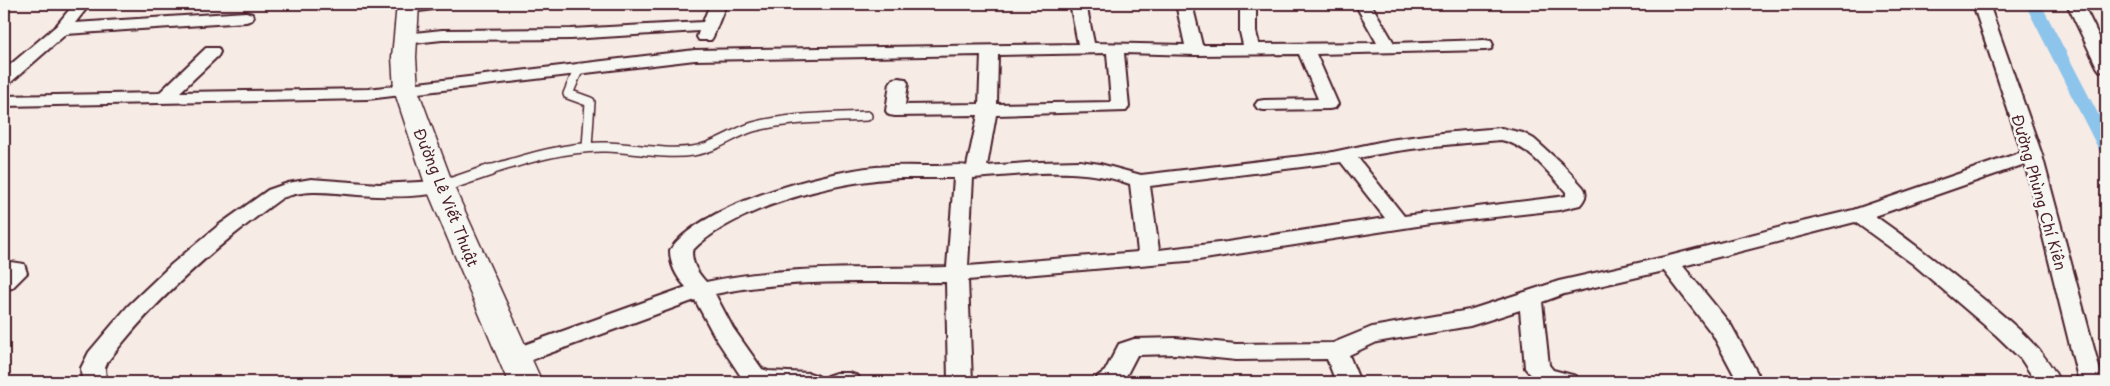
<svg xmlns="http://www.w3.org/2000/svg" width="2110" height="386" viewBox="0 0 2110 386" font-family="'Playpen Sans',sans-serif">
  <style>
    .lines { fill: none; stroke-linecap: round; stroke-linejoin: round }
    .canal { fill: #8dc4eb; fill-rule: evenodd }
    .lane-far1-casing { stroke: #4a1f2b; stroke-width: 12 }
    .lane-casing { stroke: #4a1f2b; stroke-width: 14 }
    .street-casing { stroke: #4a1f2b; stroke-width: 4 }
    .secondary-casing { stroke: #4a1f2b; stroke-width: 3 }
    .lane-far1 { stroke: #f6f6f2; stroke-width: 9 }
    .lane { stroke: #f6f6f2; stroke-width: 11 }
    .street { fill: #f6f6f2; fill-rule: evenodd }
    .secondary { fill: #f6f6f2; fill-rule: evenodd }
    .labels { text-anchor: middle; dominant-baseline: central; stroke-width: 5; stroke-linejoin: round; paint-order: stroke }
    .street-label { font-size: 15px; fill: #4a1f2b; stroke: #f6f6f2 }
  </style>
  <rect width="100%" height="100%" fill="#f7ebe5"/>
  <filter id="ink" filterUnits="userSpaceOnUse"><feTurbulence type="fractalNoise" baseFrequency=".02" numOctaves="2"/><feDisplacementMap in="SourceGraphic" scale="10" xChannelSelector="R" yChannelSelector="G"/><feConvolveMatrix kernelMatrix="1 2 1 2 8 2 1 2 1" color-interpolation-filters="sRGB"/></filter>
  <g filter="url(#ink)">
    <g class="lines">
      <path class="canal" d="M2025 4H2041L2106 129V152L2099 150 2097 146Z"/>
      <g class="lane-far1-casing">
        <path id="lane-far1" d="M579 68 568 94 590 102 587 147
          M487 171C525 159 565 146 606 147 635 148 664 155 693 151 715 148 733 133 753 127 790 117 829 118 867 116"/>
      </g>
      <g class="lane-casing">
        <path id="lane" d="M441 187 491 170"/>
      </g>
      <g class="street-casing">
        <path id="street" d="M74 4H90L75 23 246 12 252 14 254 17 252 20 246 22 66 34 10 83 4 84V70L56 26Z
          M401 4H443L440 7C429 10 413 13 401 10L399 7Z
          M710 4H726L713 37 711 40H699L697 37 699 31 571 39 442 40 405 44 399 42 397 39 399 36 405 34 442 30 571 29 703 22Z
          M1070 4H1086L1094 43 1185 45 1176 4H1192L1202 45H1243L1240 32V4H1256V32L1259 44 1377 43 1355 4H1371L1394 43 1485 40 1491 41 1493 45 1491 49 1485 50 1316 54 1338 104 1335 108 1329 109 1264 110 1258 109 1255 105 1258 101 1264 100 1318 99 1299 54 1195 55 1124 53 1129 107 1126 111 996 115 987 166 1039 162 1080 161 1100 164 1141 175 1328 153 1389 140 1442 133 1501 128 1523 133 1534 139 1562 164 1583 187C1588 194 1585 199 1580 205L1559 210 1430 224 1198 260 968 280 972 382H948L946 282C869 283 791 278 715 294L733 328 762 369 768 371 809 373 818 376 821 382H747L744 381 715 337 695 300 523 363 515 365 507 363 503 357 507 351 686 287C676 277 670 264 670 250 700 205 823 172 876 167 896 165 917 166 937 166 947 166 959 164 967 166L978 115 895 116 889 115 886 111 890 83 893 79 899 78 905 79 908 83 905 105 979 104 981 55 695 60 368 99 4 106V96L159 93 206 48H218L220 52 218 56 180 92 368 89 695 50 1078 44ZM1107 53 1111 102 997 104 998 55ZM1501 140C1528 145 1548 172 1566 192V196L1404 216 1358 158C1406 148 1453 144 1501 140ZM1341 162 1385 218 1227 242 1159 250 1150 186ZM1039 173C1070 172 1100 173 1130 184L1138 252 968 266 973 178ZM901 178H954L947 267C866 269 786 265 706 282 697 272 692 264 692 251 734 207 840 180 901 178Z
          M1973 4H1989L2042 155 2103 382H2079L2025 164 1875 216C1912 242 1947 269 1982 298 2012 323 2043 347 2060 382H2036L2021 359 1996 335 1913 264 1855 222 1683 266 1731 325 1762 382H1738L1713 335 1664 271 1564 294 1542 302 1549 365 1553 370 1576 376 1579 382H1537L1525 368 1520 310 1470 326 1377 342 1349 355 1360 382H1336L1327 359 1236 360 1176 354 1137 355 1123 382H1095L1098 376 1105 371 1119 344 1134 339 1176 338 1236 344 1333 343 1372 327 1469 310 1559 281 1669 256 1789 225 1853 210 2022 152Z
          M2067 4H2083L2106 51V72L2100 71 2097 67Z
          M311 179 379 184 440 181 447 183 450 187 447 191C419 198 387 197 358 195 331 193 308 188 282 198 217 245 157 297 108 361L105 368 106 382H82L81 368 89 352 128 306 172 264 219 225 268 190 288 183Z
          M4 261 24 264 27 273 12 288 4 290Z
          M836 373H849L858 376 861 382H824L827 376Z"/>
      </g>
      <g class="secondary-casing">
        <path id="secondary" d="M397 4H419L416 57 418 90 454 187 542 382H508L426 187 394 90 392 57Z"/>
      </g>
      <use href="#lane-far1" class="lane-far1"/>
      <use href="#lane" class="lane"/>
      <use href="#street" class="street"/>
      <use href="#secondary" class="secondary"/>
    </g>
  </g>
  <g class="labels">
    <g class="street-label">
      <text transform="translate(2040 192) rotate(74)">Đường Phùng Chí Kiên</text>
      <text transform="translate(447 197) rotate(68)">Đường Lê Viết Thuật</text>
    </g>
  </g>
  <rect width="2110" height="386" fill="none" stroke="#f6f6f2" stroke-width="20"/>
  <rect x="10" y="10" width="2090" height="366" fill="none" stroke="#4a1f2b" stroke-width="2" filter="url(#ink)"/>
</svg>
